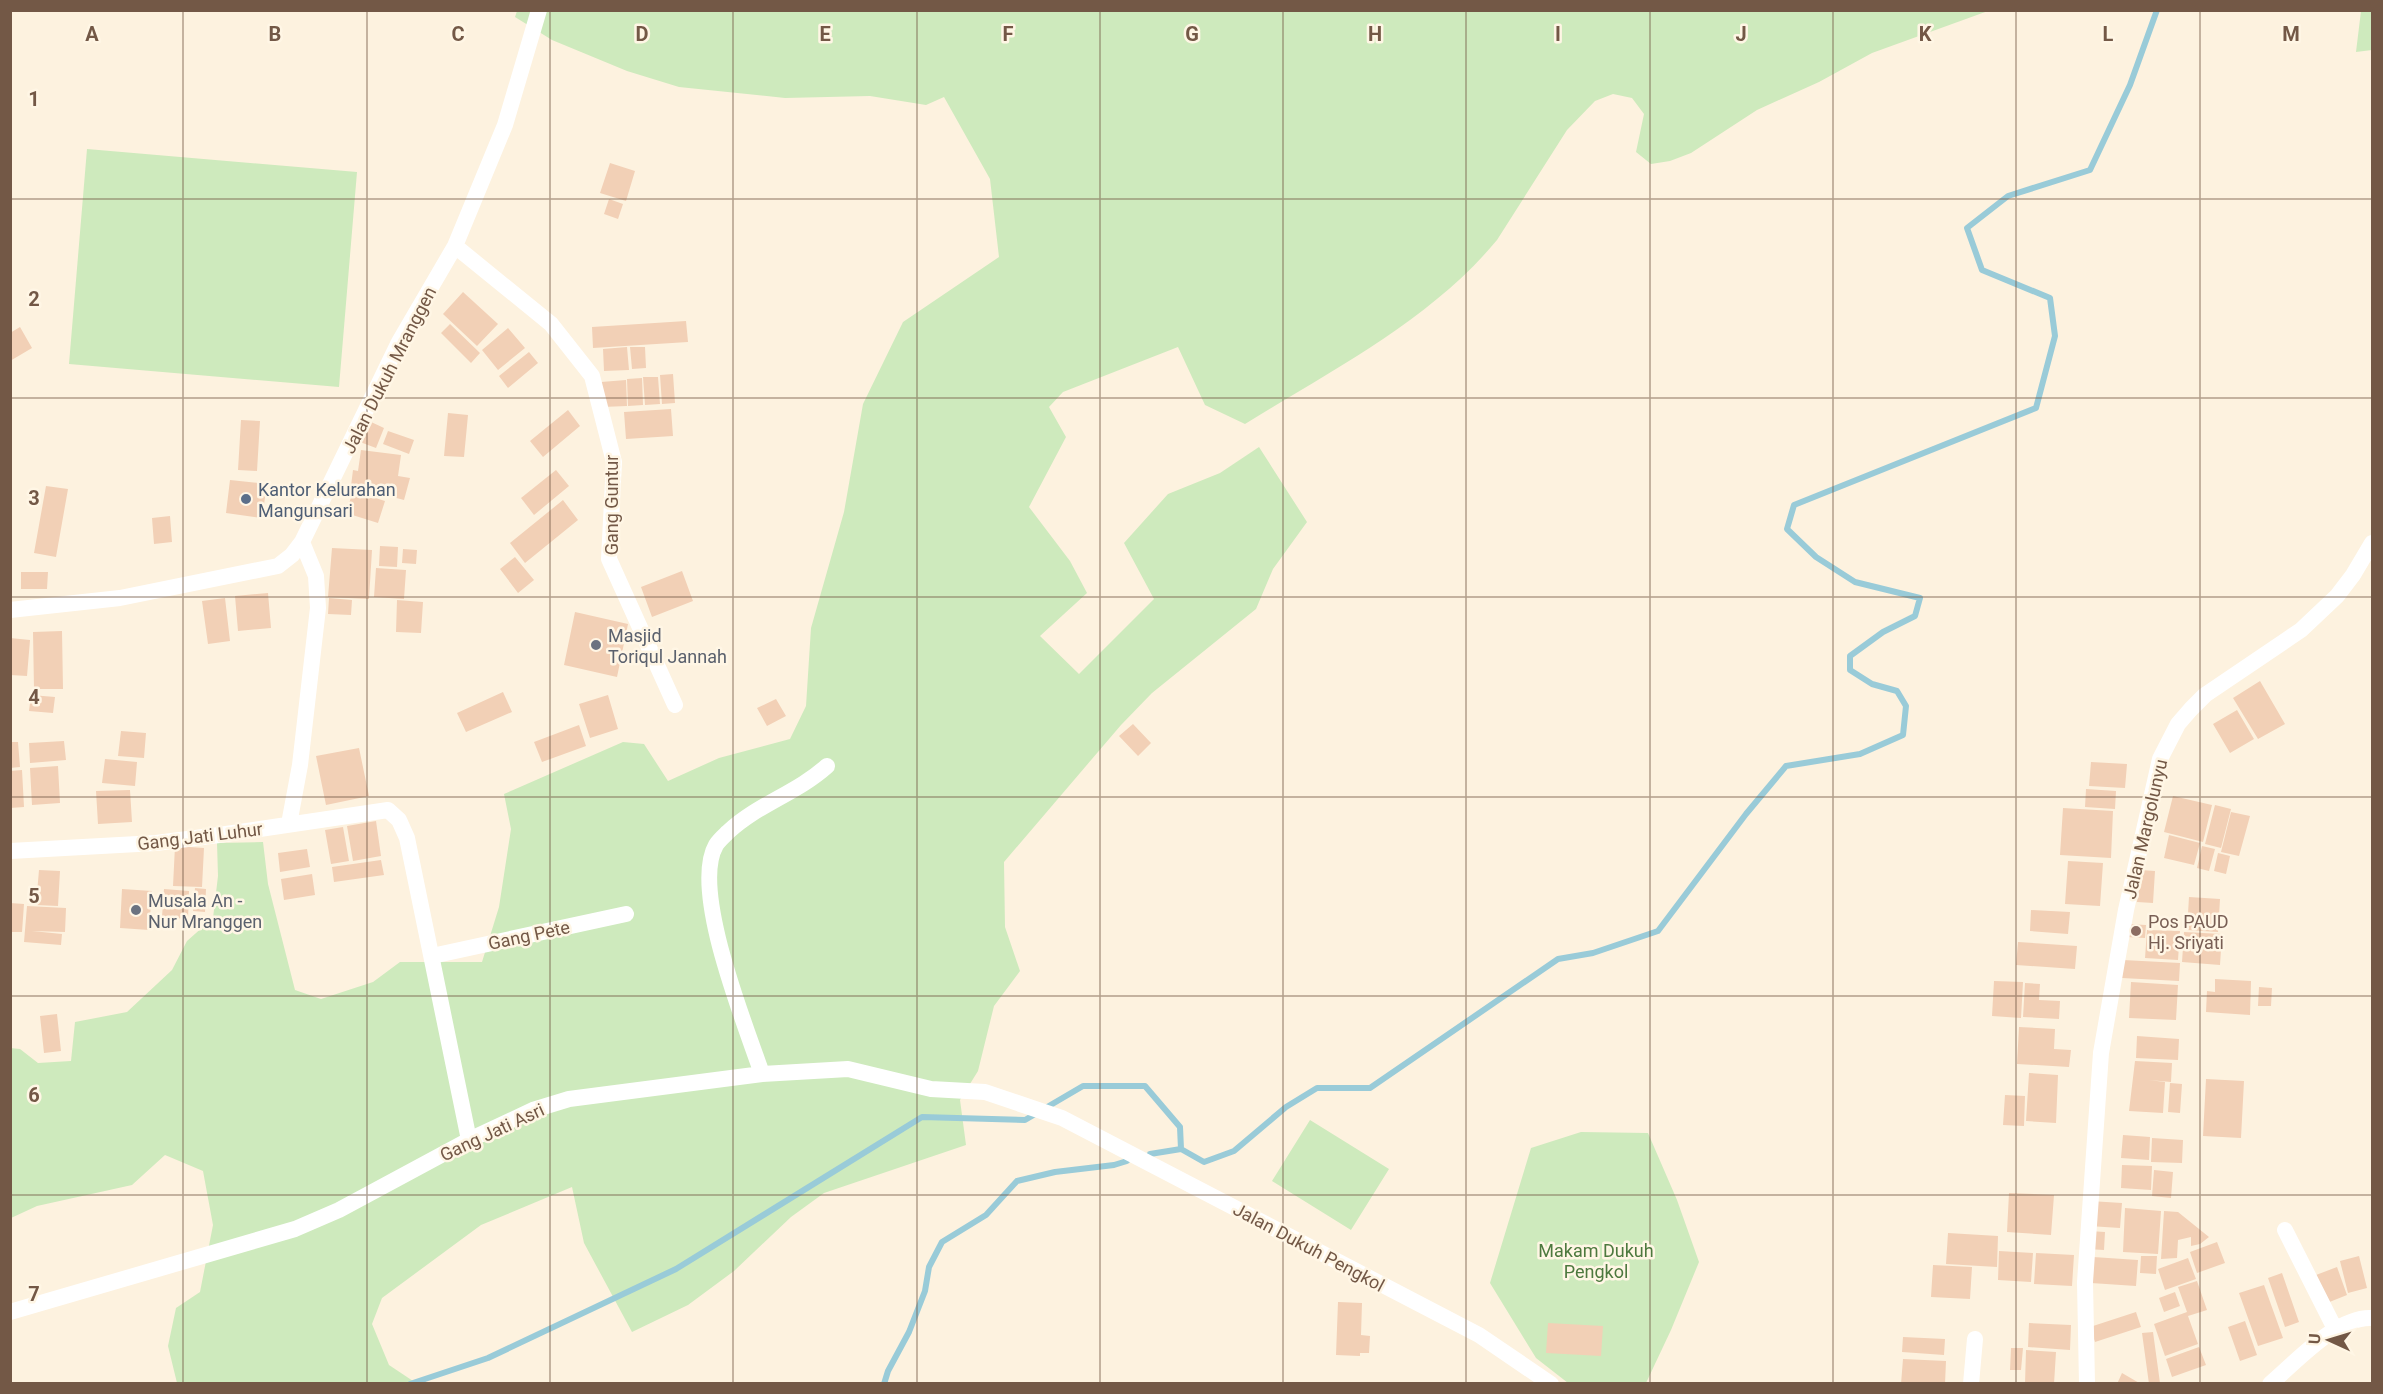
<svg xmlns="http://www.w3.org/2000/svg" width="2383" height="1394" viewBox="0 0 2383 1394" font-family="Roboto,sans-serif">
  <style>
    .green { fill: #ceeabd }
    .lines { fill: none; stroke-linecap: round; stroke-linejoin: round }
    .stream { stroke: #99cbd8; stroke-width: 6 }
    .building { fill: #f2d0b6 }
    .street { stroke: #fff; stroke-width: 16 }
    .grid { fill: none; stroke: #735846; stroke-width: 1.5; stroke-opacity: 0.55 }
    .service-dot { fill: #5c6f8a; stroke: #fff6e5; stroke-width: 2 }
    .worship-dot { fill: #6b7280; stroke: #fff6e5; stroke-width: 2 }
    .education-dot { fill: #8d6e63; stroke: #fff6e5; stroke-width: 2 }
    .labels { text-anchor: middle; dominant-baseline: central; stroke-width: 5; stroke-linejoin: round; paint-order: stroke }
    .street-label { font-size: 18px; fill: #735846; stroke: #fff6e5 }
    .service-label { font-size: 18px; fill: #4e5e75; stroke: #fff6e5; text-anchor: start }
    .worship-label { font-size: 18px; fill: #5b616d; stroke: #fff6e5; text-anchor: start }
    .education-label { font-size: 18px; fill: #785e54; stroke: #fff6e5; text-anchor: start }
    .park-label { font-size: 18px; fill: #4d793e; stroke: #fff6e5 }
    .grid-label { font-size: 20px; text-anchor: middle; font-weight: bold; fill: #735846; stroke: #fff6e5; stroke-width: 5; stroke-linejoin: round; paint-order: stroke }
  </style>
  <rect width="100%" height="100%" fill="#fdf2df"/>
  <path class="green" d="M517 11H1988L1872 53 1819 82 1757 110 1691 153 1670 161 1651 164 1636 152 1644 114 1632 98 1613 94 1595 101 1567 130 1497 240C1431 320 1332 370 1245 424L1205 405 1178 347 1063 392 1049 407 1066 437 1029 507 1070 561 1087 593 1040 636 1079 674 1154 599 1124 543 1168 494 1220 473 1259 447 1307 522 1273 569 1256 609 1152 693 1121 725 1004 862 1005 927 1020 971 994 1006 978 1071 960 1100 966 1145 824 1193 791 1217 734 1271 688 1305 632 1332 584 1243 572 1187 481 1225 382 1298 372 1324 389 1365 416 1383H177L168 1346 176 1308 200 1292 213 1225 203 1171 165 1155 132 1185 37 1206 11 1218 10 1048 20 1049 38 1063 71 1061 75 1022 127 1012 172 970 187 941 213 918 218 876 217 843 263 842 268 884 295 990 321 999 373 982 400 962H482L499 907 511 829 504 794 623 742 644 744 668 781 719 758 790 739 806 706 811 628 844 512 863 404 903 322 999 257 990 179 944 97 926 105 870 96 785 98 679 87 627 71 552 40 515 17Z
    M2361 11H2372V50L2356 52Z
    M87 149 357 172 339 387 69 364Z
    M1310 1120 1389 1169 1351 1230 1272 1181Z
    M1581 1132 1648 1133 1677 1200 1699 1262 1671 1330 1646 1383H1568L1536 1358 1490 1283 1531 1148Z"/>
  <g class="lines">
    <path class="stream" d="M1150 1154 1181 1149
      M410 1384 488 1358 676 1269 922 1117 1025 1120 1083 1086H1145L1180 1127 1181 1149 1204 1162 1234 1151 1286 1107 1317 1088H1370L1558 959 1593 953 1658 931 1746 814 1786 766 1860 754 1903 735 1906 706 1897 691 1872 684 1850 670V656L1883 632 1915 616 1920 598 1855 582 1816 557 1787 529 1794 505 2036 408 2055 336 2050 298 1982 270 1967 228 2008 196 2090 170 2130 85 2157 10
      M884 1384 888 1371 909 1332 925 1291 929 1267 942 1242 986 1215 1017 1181 1055 1172 1114 1165 1127 1161"/>
  </g>
  <path class="building" d="M610 163 635 171 626 201 600 193Z
    M609 199 623 204 618 219 604 214Z
    M463 292 498 324 477 346 443 314Z
    M686 321 688 342 593 348 592 327Z
    M450 324 480 353 471 363 441 333Z
    M20 327 32 348 10 361V333Z
    M508 328 525 348 498 370 482 350Z
    M627 347 629 370 604 371 603 349Z
    M630 347H645L646 368 632 369Z
    M529 352 538 363 508 388 499 376Z
    M673 374 675 403 662 404 660 375Z
    M643 377H658L660 404 645 405Z
    M642 378 643 405 628 406 627 379Z
    M626 380 627 406 602 407 601 382Z
    M671 409 673 436 626 439 624 412Z
    M568 410 580 426 543 457 530 441Z
    M448 413 468 415 464 457 444 456Z
    M241 420 260 421 257 471 238 470Z
    M369 421 384 428 376 448 360 442Z
    M388 431 414 440 409 454 383 444Z
    M361 450 401 455 398 476 410 478 404 500 351 486 353 470 358 471Z
    M556 470 569 486 534 515 521 498Z
    M230 480 267 484 262 518 226 513Z
    M46 486 68 489 56 557 34 553Z
    M353 491 385 501 378 523 346 513Z
    M563 500 578 520 525 563 510 543Z
    M170 516 172 542 154 544 152 518Z
    M380 546 398 547 397 567 379 566Z
    M332 548 372 550 369 599 328 597Z
    M403 549 417 550 416 564 402 563Z
    M515 557 534 580 518 593 500 569Z
    M376 568 406 570 404 599 374 597Z
    M682 571 693 601 652 617 641 587Z
    M21 572H48L47 589H21Z
    M268 593 271 628 238 631 235 596Z
    M225 598 230 641 208 644 202 601Z
    M329 598 352 600 351 615 328 614Z
    M397 600 423 602 421 633 396 632Z
    M575 612 628 624 617 677 564 665Z
    M62 631 63 689H34L33 632Z
    M10 638 30 640 27 676 10 675Z
    M2260 681 2285 724 2258 739 2233 698Z
    M503 692 512 712 466 732 457 713Z
    M31 695 55 697 53 713 29 711Z
    M608 695 618 729 590 738 579 704Z
    M776 699 786 716 767 726 757 708Z
    M2237 710 2254 739 2230 753 2213 724Z
    M1133 724 1151 743 1138 756 1119 736Z
    M579 725 586 746 542 762 534 742Z
    M121 731 146 733 144 758 118 756Z
    M64 741 66 760 30 763 29 743Z
    M10 742H18L20 767 10 768Z
    M359 748 369 796 326 805 316 756Z
    M105 759 137 762 135 786 102 783Z
    M2091 762 2127 764 2125 788 2089 786Z
    M58 766 60 803 32 805 30 768Z
    M22 770 24 807 10 808V771Z
    M2086 789 2116 791 2115 809 2085 807Z
    M130 790 132 822 98 824 96 791Z
    M2173 796 2212 805 2203 842 2164 832Z
    M2215 805 2231 809 2221 848 2205 844Z
    M2063 808 2113 811 2111 858 2060 855Z
    M2231 812 2250 816 2239 856 2221 852Z
    M376 821 381 856 353 861 347 826Z
    M343 827 349 861 331 864 325 830Z
    M2169 835 2200 843 2194 865 2164 858Z
    M175 846 204 848 202 887 173 886Z
    M2202 846 2215 849 2209 871 2197 868Z
    M307 849 310 867 280 872 278 853Z
    M2218 853 2230 856 2226 874 2214 871Z
    M381 860 384 875 334 882 332 867Z
    M2068 861 2103 863 2100 906 2065 904Z
    M39 870 60 871 58 906 36 905Z
    M2140 870 2155 871 2153 903 2137 902Z
    M312 874 315 895 284 900 281 879Z
    M195 888 206 889 205 912 193 911Z
    M122 889 152 891 149 930 120 928Z
    M164 889 189 891 188 919 162 917Z
    M2189 897 2220 899 2218 932 2187 930Z
    M10 903 24 904 22 932H10Z
    M27 906 66 908 65 932 32 931 62 934 61 945 24 942Z
    M2031 910 2070 912 2068 934 2030 931Z
    M2127 924 2146 925 2145 938 2126 937Z
    M2147 930 2180 931 2178 960 2145 958Z
    M2184 932 2222 934 2220 965 2182 962Z
    M2018 942 2077 946 2075 969 2016 965Z
    M2123 960 2180 963 2179 981 2122 978Z
    M2215 979 2251 981 2250 1015 2206 1012 2207 991 2215 992Z
    M1994 981 2023 982 2021 1018 1992 1016Z
    M2131 982 2178 985 2176 1020 2129 1018Z
    M2025 983 2040 984 2039 1000 2060 1001 2059 1019 2023 1017Z
    M2259 987 2272 988 2271 1006H2258Z
    M57 1014 61 1051 44 1053 40 1016Z
    M2019 1027 2055 1029 2054 1049 2071 1050 2069 1067 2017 1064Z
    M2137 1036 2179 1039 2178 1060 2136 1058Z
    M2135 1061 2172 1063 2171 1082 2149 1080 2165 1082 2163 1113 2129 1111Z
    M2029 1073 2058 1075 2056 1123 2026 1121Z
    M2206 1079 2244 1081 2241 1138 2203 1136Z
    M2170 1083 2182 1084 2180 1113 2168 1112Z
    M2005 1095 2025 1096 2024 1126 2003 1125Z
    M2123 1135 2150 1137 2149 1160 2121 1158Z
    M2152 1138 2183 1140 2182 1163 2151 1162Z
    M2122 1165 2152 1166 2151 1190 2121 1188Z
    M2154 1170 2173 1172 2171 1198 2152 1196Z
    M2009 1193 2054 1195 2051 1235 2007 1232Z
    M2090 1201 2122 1203 2120 1228 2089 1226Z
    M2125 1208 2161 1211 2158 1254 2123 1252Z
    M2164 1211 2178 1212 2209 1237 2200 1244 2191 1246V1237L2178 1240 2177 1258 2161 1259Z
    M2089 1231 2105 1232 2104 1250 2087 1249Z
    M1948 1233 1998 1236 1997 1267 1946 1264Z
    M2217 1242 2225 1263 2197 1273 2190 1252Z
    M1999 1251 2033 1253 2031 1282 1998 1280Z
    M2036 1253 2074 1255 2072 1286 2034 1284Z
    M2141 1256H2157L2156 1274 2140 1273Z
    M2359 1256 2367 1288 2348 1293 2340 1261Z
    M2093 1257 2138 1260 2136 1286 2091 1283Z
    M2188 1258 2196 1279 2165 1290 2158 1269Z
    M1933 1265 1972 1267 1970 1299 1931 1297Z
    M2337 1267 2347 1295 2327 1303 2316 1275Z
    M2282 1273 2299 1322 2285 1327 2268 1278Z
    M2197 1281 2207 1310 2188 1316 2198 1344 2165 1356 2154 1324 2187 1312 2178 1287Z
    M2264 1285 2283 1338 2258 1346 2239 1293Z
    M2175 1292 2180 1306 2164 1312 2159 1298Z
    M1338 1302 1362 1303 1361 1335 1370 1336 1369 1353H1360V1356L1336 1355Z
    M2136 1312 2141 1327 2095 1342 2090 1327Z
    M2245 1321 2257 1355 2240 1361 2228 1327Z
    M1548 1323 1603 1326 1601 1356 1546 1353Z
    M2029 1323 2071 1325 2070 1350 2028 1347Z
    M2153 1332 2160 1383 2149 1384 2142 1333Z
    M1903 1337 1945 1339 1944 1355 1902 1352Z
    M2199 1347 2206 1365 2172 1377 2166 1359Z
    M2011 1348H2023L2021 1370H2010Z
    M2026 1350 2056 1352 2054 1384H2025Z
    M1903 1359 1946 1361 1945 1384H1901Z
    M2122 1373 2141 1384H2117Z"/>
  <g class="lines">
    <path class="street" d="M455 246 551 324 592 376 614 462 609 559 675 705
      M10 610 120 598 278 566 292 555 302 542 399 342 455 246 505 125 539 10
      M289 824 300 765 318 608 316 576 302 542
      M10 851 156 843 219 835 388 810 399 820 407 838 469 1140
      M432 956 626 914
      M762 1074C746 1026 690 890 716 845 719 840 725 835 728 832 758 804 797 793 827 766
      M2285 1230 2335 1329
      M10 1312 295 1229 339 1210 469 1140 533 1110 569 1099 762 1074 848 1069 931 1089 985 1092 1062 1118 1479 1335 1551 1384
      M1971 1384 1975 1339
      M2087 1384 2085 1282 2101 1053 2126 910 2160 759 2178 724 2191 709 2205 695 2301 630 2337 596 2353 575 2372 543
      M2270 1384C2297 1361 2337 1316 2372 1318"/>
  </g>
  <path class="grid" d="M183 10V1384M367 10V1384M550 10V1384M733 10V1384M917 10V1384M1100 10V1384M1283 10V1384M1466 10V1384M1650 10V1384M1833 10V1384M2016 10V1384M2200 10V1384M10 199H2372M10 398H2372M10 597H2372M10 797H2372M10 996H2372M10 1195H2372"/>
  <circle class="service-dot" cx="246" cy="499" r="6"/>
  <g class="worship-dot">
    <circle cx="596" cy="645" r="6"/>
    <circle cx="136" cy="910" r="6"/>
  </g>
  <circle class="education-dot" cx="2136" cy="931" r="6"/>
  <g class="labels">
    <g class="street-label">
      <text transform="translate(389 370) rotate(-63)">Jalan Dukuh Mranggen</text>
      <text transform="translate(611 505) rotate(-90)">Gang Guntur</text>
      <text transform="translate(2145 829) rotate(-77)">Jalan Margolunyu</text>
      <text transform="translate(200 836) rotate(-7)">Gang Jati Luhur</text>
      <text transform="translate(529 935) rotate(-12)">Gang Pete</text>
      <text transform="translate(492 1132) rotate(-25)">Gang Jati Asri</text>
      <text transform="translate(1309 1247) rotate(28)">Jalan Dukuh Pengkol</text>
    </g>
    <g class="service-label">
      <text x="258" y="489">Kantor Kelurahan<tspan x="258" dy="21">Mangunsari</tspan></text>
    </g>
    <g class="worship-label">
      <text x="608" y="635">Masjid<tspan x="608" dy="21">Toriqul Jannah</tspan></text>
      <text x="148" y="900">Musala An -<tspan x="148" dy="21">Nur Mranggen</tspan></text>
    </g>
    <g class="education-label">
      <text x="2148" y="921">Pos PAUD<tspan x="2148" dy="21">Hj. Sriyati</tspan></text>
    </g>
    <g class="park-label">
      <text x="1596" y="1250">Makam Dukuh<tspan x="1596" dy="21">Pengkol</tspan></text>
    </g>
  </g>
  <g class="grid-label">
    <text x="92" y="41">A</text>
    <text x="275" y="41">B</text>
    <text x="458" y="41">C</text>
    <text x="642" y="41">D</text>
    <text x="825" y="41">E</text>
    <text x="1008" y="41">F</text>
    <text x="1192" y="41">G</text>
    <text x="1375" y="41">H</text>
    <text x="1558" y="41">I</text>
    <text x="1741" y="41">J</text>
    <text x="1925" y="41">K</text>
    <text x="2108" y="41">L</text>
    <text x="2291" y="41">M</text>
    <text x="34" y="106">1</text>
    <text x="34" y="306">2</text>
    <text x="34" y="505">3</text>
    <text x="34" y="704">4</text>
    <text x="34" y="903">5</text>
    <text x="34" y="1102">6</text>
    <text x="34" y="1301">7</text>
  </g>
  <rect width="2383" height="1394" fill="none" stroke="#735846" stroke-width="24"/>
  <g transform="translate(2329 1340) rotate(274)" stroke="#fff6e5" stroke-width="4.5" paint-order="stroke">
  <path d="M0-4.5L10 22L0 15L-10 22Z" fill="#735846"/>
  <text y="-9" font-size="16" font-weight="bold" text-anchor="middle" fill="#735846">U</text>
  </g>
</svg>
